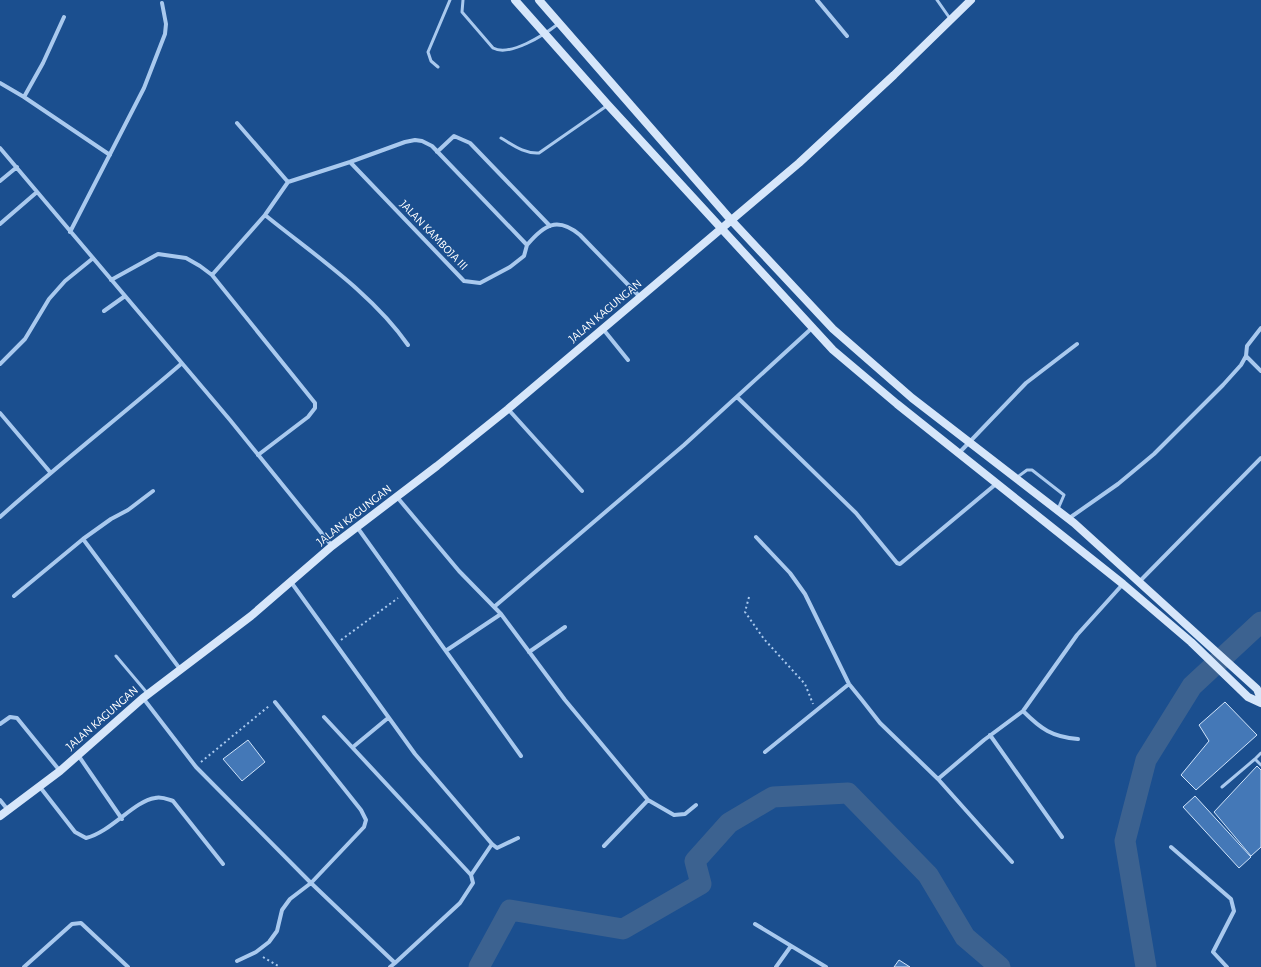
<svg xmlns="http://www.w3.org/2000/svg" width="1261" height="967" viewBox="0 0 1261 967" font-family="'Alegreya Sans',sans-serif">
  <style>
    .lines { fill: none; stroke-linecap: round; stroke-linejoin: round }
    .river { stroke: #3c6290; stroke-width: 21 }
    .building { fill: #4478b7; stroke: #cfe3fa }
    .path { stroke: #a9c9ee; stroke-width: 2; stroke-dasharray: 2 3; stroke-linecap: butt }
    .lane { stroke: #a9c9ee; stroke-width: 3 }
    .street { stroke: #a9c9ee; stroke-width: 4 }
    .secondary { stroke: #d6e6fa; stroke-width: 8 }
    .labels { text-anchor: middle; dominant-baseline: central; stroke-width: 3; stroke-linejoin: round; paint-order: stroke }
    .street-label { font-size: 12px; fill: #fff; stroke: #1b4f8f }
  </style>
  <rect width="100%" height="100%" fill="#1b4f8f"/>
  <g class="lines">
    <path class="river" d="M479 967 510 910 623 929 701 884 695 861 729 823 773 797 848 793 928 875 965 937 1000 967
      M1146 967 1125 841 1146 760 1192 686 1261 622"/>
  </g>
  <path class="building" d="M1225 702 1257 735 1196 790 1181 775 1209 741 1199 725Z
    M248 740 265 762 242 781 223 759Z
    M1257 766 1261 770V847L1251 856 1214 812Z
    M1195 796 1251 857 1239 868 1183 807Z
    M899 960 910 967H894Z"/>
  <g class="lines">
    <path class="path" d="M749 597 745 612 764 639 805 684 813 704
      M341 640 398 598
      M201 762 269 706
      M263 957 280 967"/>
    <path class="lane" d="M463 0 462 12 493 48C510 57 544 35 558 24
      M937 0 951 20
      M438 67 431 61 428 52 450 0
      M501 138C513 145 524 154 539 153L608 105
      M1016 478 1027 470H1032L1064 495 1058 509
      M116 656 148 694
      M1261 753 1255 759 1261 765
      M1222 787 1255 759"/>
    <path class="street" d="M817 0 847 36
      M0 83 24 97 110 155
      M24 97 43 63 64 17
      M237 123 288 182
      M0 148 230 420 332 546
      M437 152 454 136 470 143 550 226
      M350 162 464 281 480 283 510 267 524 256 527 245
      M0 181 17 167
      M265 215C313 254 373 294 408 345
      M0 224 37 192
      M70 232 144 88 165 34 166 24 162 3
      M527 245C544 225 557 216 580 235L640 297
      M212 275 265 215 288 182 350 162 405 142 415 140 422 141 432 146 527 245
      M111 280 158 254 186 258 200 266 212 275 315 403V408L308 417 258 455
      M104 311 125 296
      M603 329 628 360
      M1246 356 1261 371
      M0 364 25 339 49 299 65 281 92 259
      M737 397 856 513 897 563 900 564 996 484
      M508 409 582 491
      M0 413 50 472
      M959 453 1026 383 1077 344
      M397 497 459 571 501 614 565 700 648 800 674 815 685 814 696 805
      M0 517C59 464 121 416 181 364
      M1068 519 1118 484 1154 454 1223 385 1241 365 1246 356 1247 346 1261 328
      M357 527 521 756
      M756 537 790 573 805 594 849 684 862 700 880 723 938 779 1012 862
      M83 539 180 669
      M1140 581 1261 458
      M291 582 415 754 492 844 497 848 518 838
      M14 596 83 539 111 519 128 510 153 491
      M494 607 684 445 812 328
      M447 650 501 614
      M529 652 565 627
      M143 698 196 767 311 883 395 963 390 967
      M1023 711C1041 729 1052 737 1078 739
      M324 717 471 875 473 883 460 903 395 963
      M0 724 10 717 17 718 60 771
      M990 735 1062 837
      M353 747 388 718
      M765 752 849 684
      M78 755 122 819
      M938 779 984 740 1023 711 1077 635 1123 584
      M40 787 75 832 86 838C111 832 134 801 155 798 161 796 167 799 173 801L223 864
      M0 800 8 810
      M604 846 648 800
      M1171 847 1231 899 1234 911 1213 952 1227 967
      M471 875 492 844
      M755 924 826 967
      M237 961 256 952 269 942 277 931 282 910 290 899 311 883 364 827 366 820 361 810 275 702
      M24 967 72 924 81 923 128 967
      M776 967 791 946"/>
    <path class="secondary" d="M515 0 608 105 833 350 897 404 1123 584 1191 642 1248 697 1261 703
      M539 0 731 220 833 329 912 398 1074 523 1257 689 1261 699
      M0 816 60 771 143 698 251 616 332 546 437 466 508 409 799 163 894 75 971 0"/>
  </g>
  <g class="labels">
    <g class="street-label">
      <text transform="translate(434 235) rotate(46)">JALAN KAMBOJA III</text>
      <text transform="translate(605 311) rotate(-40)">JALAN KAGUNGAN</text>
      <text transform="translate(354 515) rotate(-38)">JALAN KAGUNGAN</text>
      <text transform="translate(102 718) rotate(-41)">JALAN KAGUNGAN</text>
    </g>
  </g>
</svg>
